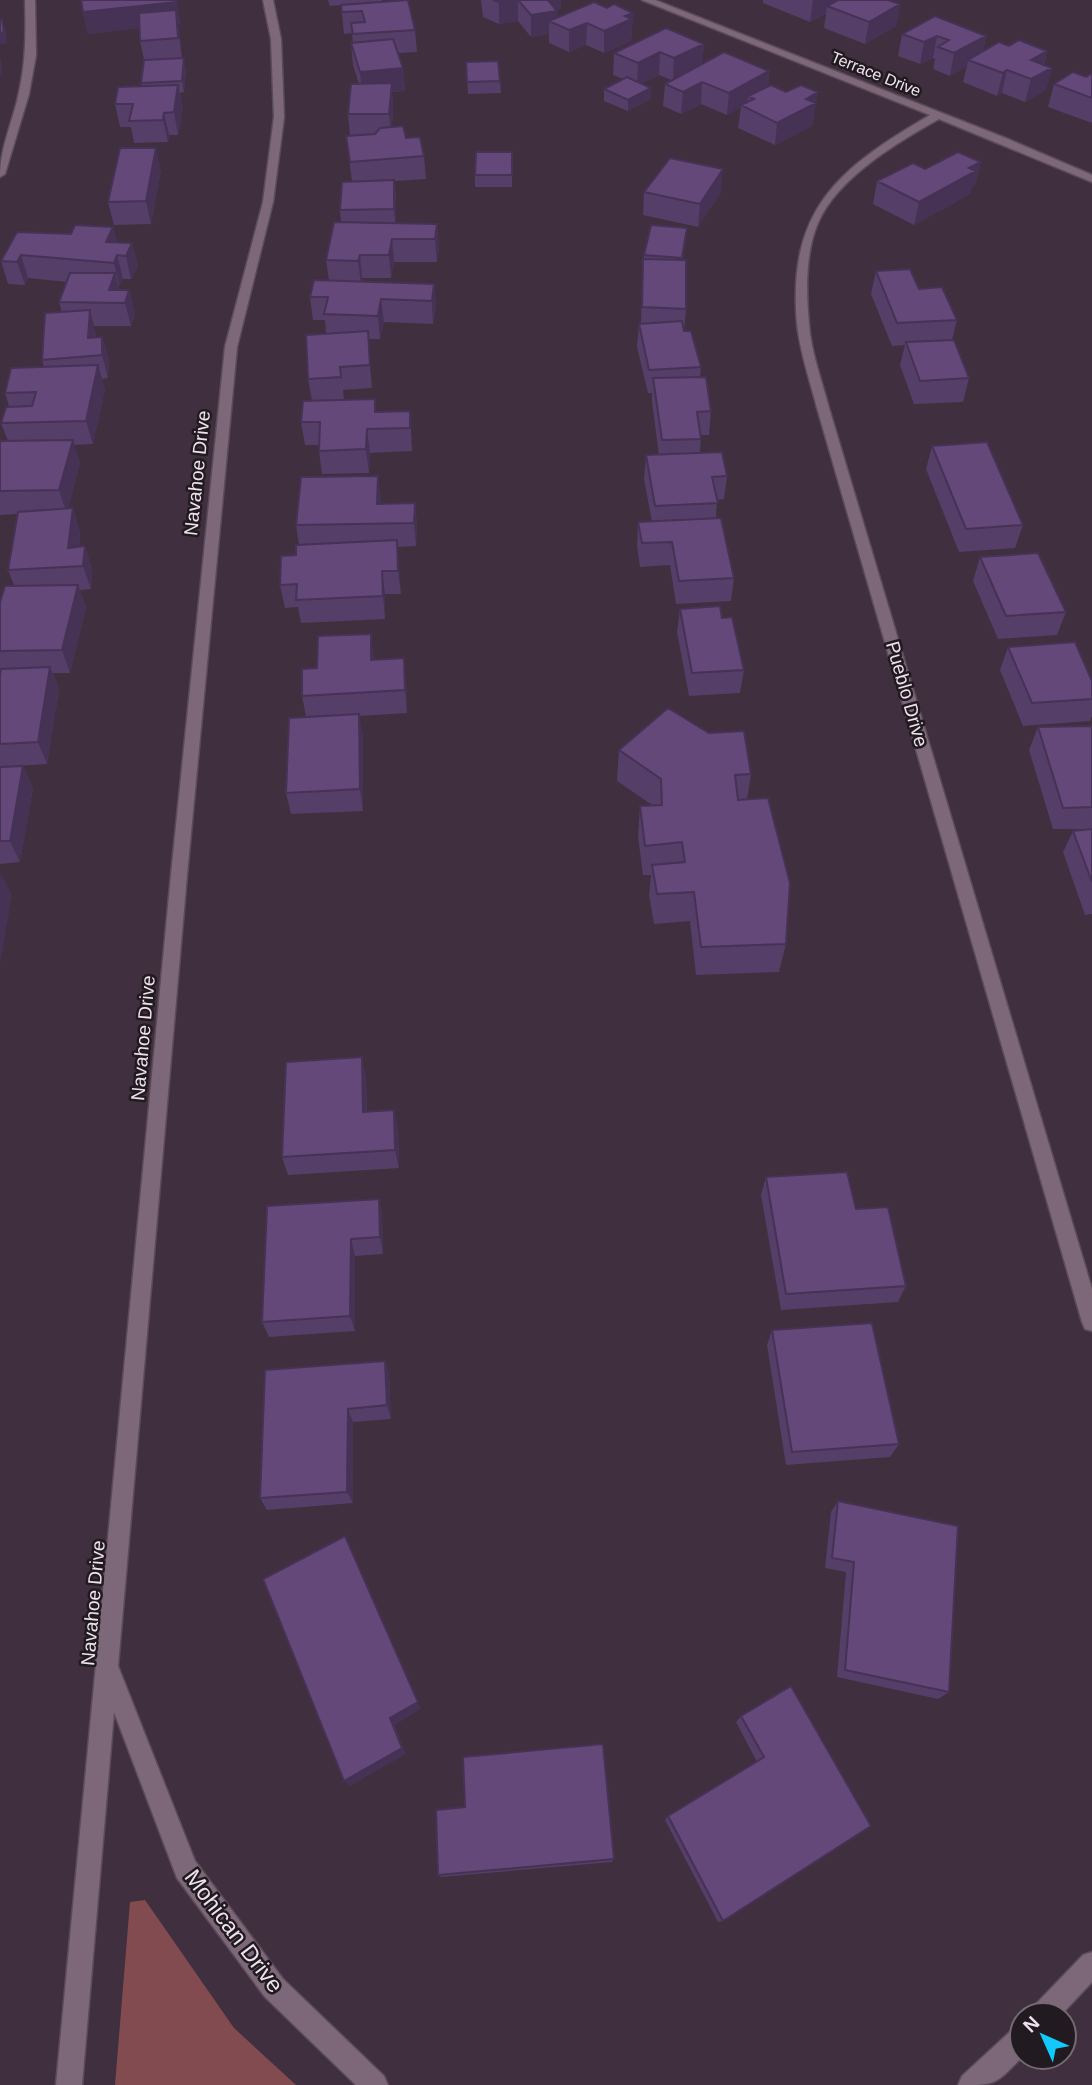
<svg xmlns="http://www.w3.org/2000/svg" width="1092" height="2085" viewBox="0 0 1092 2085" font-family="Helvetica,sans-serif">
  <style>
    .green { fill: #814b50 }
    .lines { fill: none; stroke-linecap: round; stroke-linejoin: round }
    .lane-casing { stroke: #5b4b59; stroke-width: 3 }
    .street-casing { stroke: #5b4b59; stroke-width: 3 }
    .lane { fill: #7d687a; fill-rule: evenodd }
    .street { fill: #7d687a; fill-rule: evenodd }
    .wall { fill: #553e68 }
    .shaded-wall { fill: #453255 }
    .building { fill: #634879; stroke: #453255; stroke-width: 2 }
    .labels { text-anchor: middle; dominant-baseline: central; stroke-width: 5; stroke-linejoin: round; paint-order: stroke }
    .far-street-label { font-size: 16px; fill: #eee3ed; stroke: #221a21 }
    .street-label { font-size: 19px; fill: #eee3ed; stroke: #221a21 }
    .near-street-label { font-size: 23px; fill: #eee3ed; stroke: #221a21 }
  </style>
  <rect width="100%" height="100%" fill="#402f3e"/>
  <path class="green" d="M145 1900 234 2028 296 2085H115L130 1902Z"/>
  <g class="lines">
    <g class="lane-casing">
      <path id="lane" d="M25 0H35L36 55 29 94 5 174 0 177C0 147 13 122 19 92 26 61 26 32 25 0Z"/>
    </g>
    <g class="street-casing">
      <path id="street" d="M263 0H273L281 39 284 117 273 202 237 347 187 875 118 1666 195 1861 283 1979 384 2076 388 2085H356L265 1997 177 1878 114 1712 82 2085H56L171 875 225 347 263 202 274 117 271 39Z
        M642 0H655L1008 139 1092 175V182L939 119C898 142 837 178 818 223 805 253 806 292 809 324 811 352 822 381 829 408L1092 1289V1331L1085 1329 1082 1322 817 408C810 381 800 352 797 324 787 209 838 169 930 115Z
        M1092 1952V1982L1061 2015H1030L1034 2006 1083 1955Z
        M1022 2025V2057C995 2085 996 2085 958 2085L962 2076 1013 2029Z"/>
    </g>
    <use href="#lane" class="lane"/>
    <use href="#street" class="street"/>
  </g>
  <path class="wall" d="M328 0H382V2L415 30 417 52 398 53 403 68 405 91 392 92 393 106 392 127 424 156 426 179 395 181 396 203V223L437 224 439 247 437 262H394L391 278H362L361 282 434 284 436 307 433 324 384 322 380 339H368L372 388 343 390 344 400 375 399 376 412 410 411 412 451 370 453 369 473 322 474 319 451V445H305L301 422 312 401 308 379 326 334 325 320H313L310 297 329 281 326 260 341 222 340 210 352 181 346 136H350L348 114 359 84 353 65 351 43H353L352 33 344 34 341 5 330 6Z
    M481 0H561V8L556 10 557 18 607 8 633 13 631 41 604 53 586 45 569 52 549 43V34L531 37 518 21 499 24 483 17Z
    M763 0H888L900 4 896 26 865 44 824 28 826 14 810 22 763 3Z
    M83 12 181 24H178L182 58 186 69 184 92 180 93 183 108 178 135H169L168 142 134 143 131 127H120L115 104 142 86 141 83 144 60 140 41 139 28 88 34Z
    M902 34 986 36 983 51 1009 46 1047 51 1044 65 1052 68 1046 90 1025 102 1002 93 997 96 963 82 967 66 950 76 933 69 935 59 933 58 920 64 898 56Z
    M704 44 702 64 769 71 768 87 815 115H814L812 126 775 145 738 128 741 107 727 115 701 104 681 114 663 106 665 84 671 80 659 75 641 83 651 88V99L628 111 604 101V89L623 79 613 75 614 53Z
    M466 62 500 81 501 93 468 94Z
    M1092 73V123L1048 107 1054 84 1086 77Z
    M512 152V187H475V175Z
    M981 162 975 185 972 187 970 194 914 225 873 204 877 181 925 169Z
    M161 170 151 224 114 225 108 202Z
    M644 192H721L698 227 643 215Z
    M113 227 117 242 132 243 138 266 131 279H123L119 286H118L119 290H129L135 314 131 326H94L96 337H102L109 360 108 378 102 379 105 389 93 444 74 445 80 463 68 509 73 508 80 532 79 547 85 546 92 570 91 589 80 590 86 608 70 673H53L59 689 47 764 0 767V651L14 585 8 570 17 514 0 515V441H8L1 423 9 406 5 393 44 367 42 360 62 312 59 302 67 282 28 278 25 285 8 284 1 261 71 234Z
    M687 228 683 260 686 309 684 331 701 367 700 377 711 411 709 435H701L700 453 727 476 724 499 717 500 716 518 734 578 731 601 676 604 670 565 640 567 637 546 638 522H652L644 479 646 455H659L652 402V393H648L637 347 639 324 641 323 642 282 644 255Z
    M876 271 919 289 957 320 952 340 969 378 963 402 914 404 900 365 905 345 892 346 871 294Z
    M932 446 1023 525 1015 548 959 552 926 469Z
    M378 476 381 504 415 503 417 527 416 546 397 547 401 594H385V619L301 623 298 607 285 608 280 585 296 555 299 545 296 525Z
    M980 557 1066 612 1057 635 998 639 973 581Z
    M680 609 722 618 744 670 740 693 689 696 677 632Z
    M1008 647 1092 681V716L1090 721 1023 726 1000 670Z
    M374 657V660L406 681 407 713 359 716 363 737V811L291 814 286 793 306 717 302 696 317 668Z
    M1092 726V829H1053L1029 750 1038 727Z
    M619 750 751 774 747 800 786 944 779 972 696 975 690 921 654 924 649 895 651 875H643L638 836 640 806 652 805 617 781Z
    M23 766 33 788 20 862 0 864V767Z
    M1092 829V914L1085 915 1063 852 1073 831Z
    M366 1076 367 1112 398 1129 399 1168 288 1175 282 1157Z
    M766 1177 856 1209 906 1286 898 1302 781 1310 761 1195Z
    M379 1199 382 1216 383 1254 355 1256V1331L269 1337 262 1322Z
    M772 1330 899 1444 890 1457 786 1465 767 1345Z
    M385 1361 389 1375 391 1419 353 1422V1503L267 1510 260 1498Z
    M838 1501 949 1692 938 1699 837 1677 846 1572 825 1568 831 1512Z
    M791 1686 723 1921 718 1922 665 1820 668 1816 757 1762 736 1722 741 1716Z
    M614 1859 612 1862 441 1877 438 1875Z"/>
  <path class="shaded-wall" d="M512 0H518V21L499 24V2Z
    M543 0H561V8L555 11H557V25L549 21V34L531 37V15Z
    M813 0H839L827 6 826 14 810 22Z
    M177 2 181 24H178L183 60 177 24 88 34 83 12Z
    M900 4 896 26 865 44 869 22Z
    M633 13 631 41 604 53V31L625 16Z
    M2 19 6 31 7 44H0V33Z
    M587 23 586 45 569 52V30Z
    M937 36 933 58 920 64 924 42Z
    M986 36 981 58 968 60 967 66 950 76 954 53Z
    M704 44 702 66 673 81 674 58Z
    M1047 51 1041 73 1031 60Z
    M660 52 659 75 637 86 638 63Z
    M0 57 2 65V79L0 73Z
    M184 58 186 69 184 92 182 81Z
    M403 68 405 91 392 92 393 106 391 136 389 114 362 95 360 72Z
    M1052 68 1046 90 1025 102 1031 79Z
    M1007 70 1002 93 997 96 1003 73Z
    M769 71 767 93 754 99 748 96 747 104 741 105V107L727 115 729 93Z
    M702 82 701 104 681 114 683 92Z
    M178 85 183 108 178 135 174 112Z
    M651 88V99L628 111V100Z
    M818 92 812 126 775 145 777 123 806 99Z
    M164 113 169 135 168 142 163 120Z
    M156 148 161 170 151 224 146 201Z
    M981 162 975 185 972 187 970 194 914 225 919 202 969 168Z
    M723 169 721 192 698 227 700 204Z
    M394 180 396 203V232L394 209Z
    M437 224 439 247 437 262 435 239Z
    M113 227 119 250 106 242Z
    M392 239 394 262 391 278 389 255Z
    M132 243 138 266 131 279 126 256Z
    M21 255 28 278 25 285 17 262Z
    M117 255 123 279 119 286 114 263Z
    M360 255 362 278 361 284 358 261Z
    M115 273 121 296 109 290Z
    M434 284 436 307 433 324 432 301Z
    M129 290 135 314 131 326 125 303Z
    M381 299 384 322 380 339 378 316Z
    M90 310 96 333 95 355 88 338Z
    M368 331 370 355 372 388 370 365Z
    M102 337 109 360 108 378 102 355Z
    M98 365 105 389 93 444 86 421Z
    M367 429 370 453 369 473 366 449Z
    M73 440 80 463 67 514 59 490Z
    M378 476 381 499 380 524 377 504Z
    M415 503 417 527 416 546 414 523Z
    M73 508 80 532 76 566 68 548Z
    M397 540 399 564 401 594 398 571Z
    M85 546 92 570 91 589 83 566Z
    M382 571 385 594V619L383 596Z
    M78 585 86 608 70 673 62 650Z
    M371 634 374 657V683L371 660Z
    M404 658 406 681 407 713 405 690Z
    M50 667 59 689 47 764 38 742Z
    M359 714 363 737V811L360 789Z
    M23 766 33 788 20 862 10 841Z
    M1 874 12 895 0 964V880Z
    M362 1057 366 1076 367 1130 363 1112Z
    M394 1110 398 1129 399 1168 395 1150Z
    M379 1199 382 1216 383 1254 380 1237Z
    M351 1239 355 1256V1331L350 1316Z
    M385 1361 389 1375 391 1419 387 1405Z
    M348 1409 353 1422V1503L347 1492Z
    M350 1547 421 1709 395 1725 406 1754 350 1786 344 1781 390 1718Z"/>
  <path class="building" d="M81 0H176L177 2 83 12Z
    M408 0 415 30 353 34 351 23 365 22 362 11 342 12 341 5Z
    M493 0H512L499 2Z
    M518 0H548L557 11 531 15Z
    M838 0H888L900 4 869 22 827 6Z
    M594 2 607 8 614 4 633 13 625 16 632 19 604 31 587 23 569 30 549 21Z
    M176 10 178 38 140 41 139 13Z
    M935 16 986 36 954 53 938 47 949 40 937 36 924 42 902 34Z
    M2 19 4 32 0 33V20Z
    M666 28 704 44 674 58 660 52 638 63 614 53Z
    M393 39 403 68 360 72 351 43Z
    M1019 40 1047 51 1031 60 1052 68 1031 79 1007 70 1003 73 968 60 999 42 1009 46Z
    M724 52 769 71 729 93 702 82 683 92 665 84Z
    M184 58 182 81 141 83 144 60Z
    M498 61 500 81 467 82 466 62Z
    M1073 72 1086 77 1092 73V98L1054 84Z
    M627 77 651 88 628 100 604 89Z
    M392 83 389 114H348L351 84Z
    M178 85 174 112 164 113 163 120 129 121 133 104H115L118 87Z
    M771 85 786 92 801 85 818 92 806 99 816 103 777 123 741 105 754 99 748 96Z
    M403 126 406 138 420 137 424 156 350 162 346 136 375 134 380 128Z
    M120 148H156L146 201 108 202Z
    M476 152H512V175H475Z
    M958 152 981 162 969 168 976 171 919 202 877 181 913 163 925 169Z
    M670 158 723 169 700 204 644 192Z
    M394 180V209L340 210 342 182Z
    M334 222 437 224 435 239H392L389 255H360L358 261 326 260Z
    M75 225 113 227 106 242 132 243 126 256 117 255 114 263 21 255 17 262 1 261 17 232 71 234Z
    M651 225 687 228 682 258 644 255Z
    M643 259 686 260V309L642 307Z
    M910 269 919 289 942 287 957 320 897 323 876 271Z
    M70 273H115L109 290H129L125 303 59 302Z
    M314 280 434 284 432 301 381 299 378 316 324 314 328 297H310Z
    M90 310 88 338 102 337V355L42 360 45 313Z
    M682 321 684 331H691L701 367 649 370 639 324Z
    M368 331 370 365 340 367 341 377 308 379 306 335Z
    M954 340 969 378 920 381 906 342Z
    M98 365 86 421 1 423 6 407 32 406 36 392 5 393 11 368Z
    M706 377 711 411 697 412 701 439 662 440 653 378Z
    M375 399V412L410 411V428L367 429 366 449 319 451 320 422H301L303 401Z
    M73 440 59 490 0 491V441Z
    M987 442 1023 525 966 529 932 446Z
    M722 452 727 476 712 477 718 503 655 506 646 455Z
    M378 476 377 504 415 503 414 523 296 525 301 477Z
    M73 508 68 548 85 546 83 566 8 570 18 512Z
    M721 518 734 578 679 581 672 542 642 543 638 522Z
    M397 540 398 571H382L383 596 296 600 297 584 280 585 281 556 296 555V545Z
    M1038 553 1066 612 1006 616 980 557Z
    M78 585 62 650 0 651V602L5 586Z
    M720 606 722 618 732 617 744 670 692 673 680 609Z
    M371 634V660L404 658 405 690 302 696V669L317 668 318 636Z
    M1075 642 1092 681V699L1032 703 1008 647Z
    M50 667 38 742 0 744V676L1 669Z
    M668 708 709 733 744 731 751 774 735 775 738 800 768 798 790 883 786 944 701 947 694 892 657 894 652 865 685 862 682 842 645 846 640 806 662 805 661 779 619 750Z
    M359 714 360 789 286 793 289 718Z
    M1092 726V807L1063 808 1038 727Z
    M23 766 10 841H0V767Z
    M1092 829V882L1073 831Z
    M362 1057 363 1112 394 1110 395 1150 282 1157 286 1062Z
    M847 1172 856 1209 888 1207 906 1286 786 1294 766 1177Z
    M379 1199 380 1237 351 1239 350 1316 262 1322 267 1206Z
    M872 1323 899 1444 792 1452 772 1330Z
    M385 1361 387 1405 348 1409 347 1492 260 1498 265 1370Z
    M838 1501 958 1526 949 1692 845 1670 854 1562 832 1558Z
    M345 1536 418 1702 390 1718 402 1748 344 1781 263 1579Z
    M791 1686 871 1826 723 1921 668 1816 764 1757 741 1716Z
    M603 1744 614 1859 438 1875 436 1810 465 1807 463 1757Z"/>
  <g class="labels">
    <g class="far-street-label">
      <text transform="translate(876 74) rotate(22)">Terrace Drive</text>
    </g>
    <g class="street-label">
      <text transform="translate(197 473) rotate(-84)">Navahoe Drive</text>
      <text transform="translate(907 694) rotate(74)">Pueblo Drive</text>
      <text transform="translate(143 1038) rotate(-85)">Navahoe Drive</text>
      <text transform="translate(93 1603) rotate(-85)">Navahoe Drive</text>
    </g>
    <g class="near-street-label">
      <text transform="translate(234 1931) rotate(53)">Mohican Drive</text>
    </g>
  </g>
  <g transform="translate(1043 2036) rotate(315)"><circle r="33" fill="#221a21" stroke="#746a73" stroke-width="2"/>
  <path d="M0-5L12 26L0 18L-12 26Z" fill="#11cafb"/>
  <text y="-10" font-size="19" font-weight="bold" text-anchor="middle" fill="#eee3ed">N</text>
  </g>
</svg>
